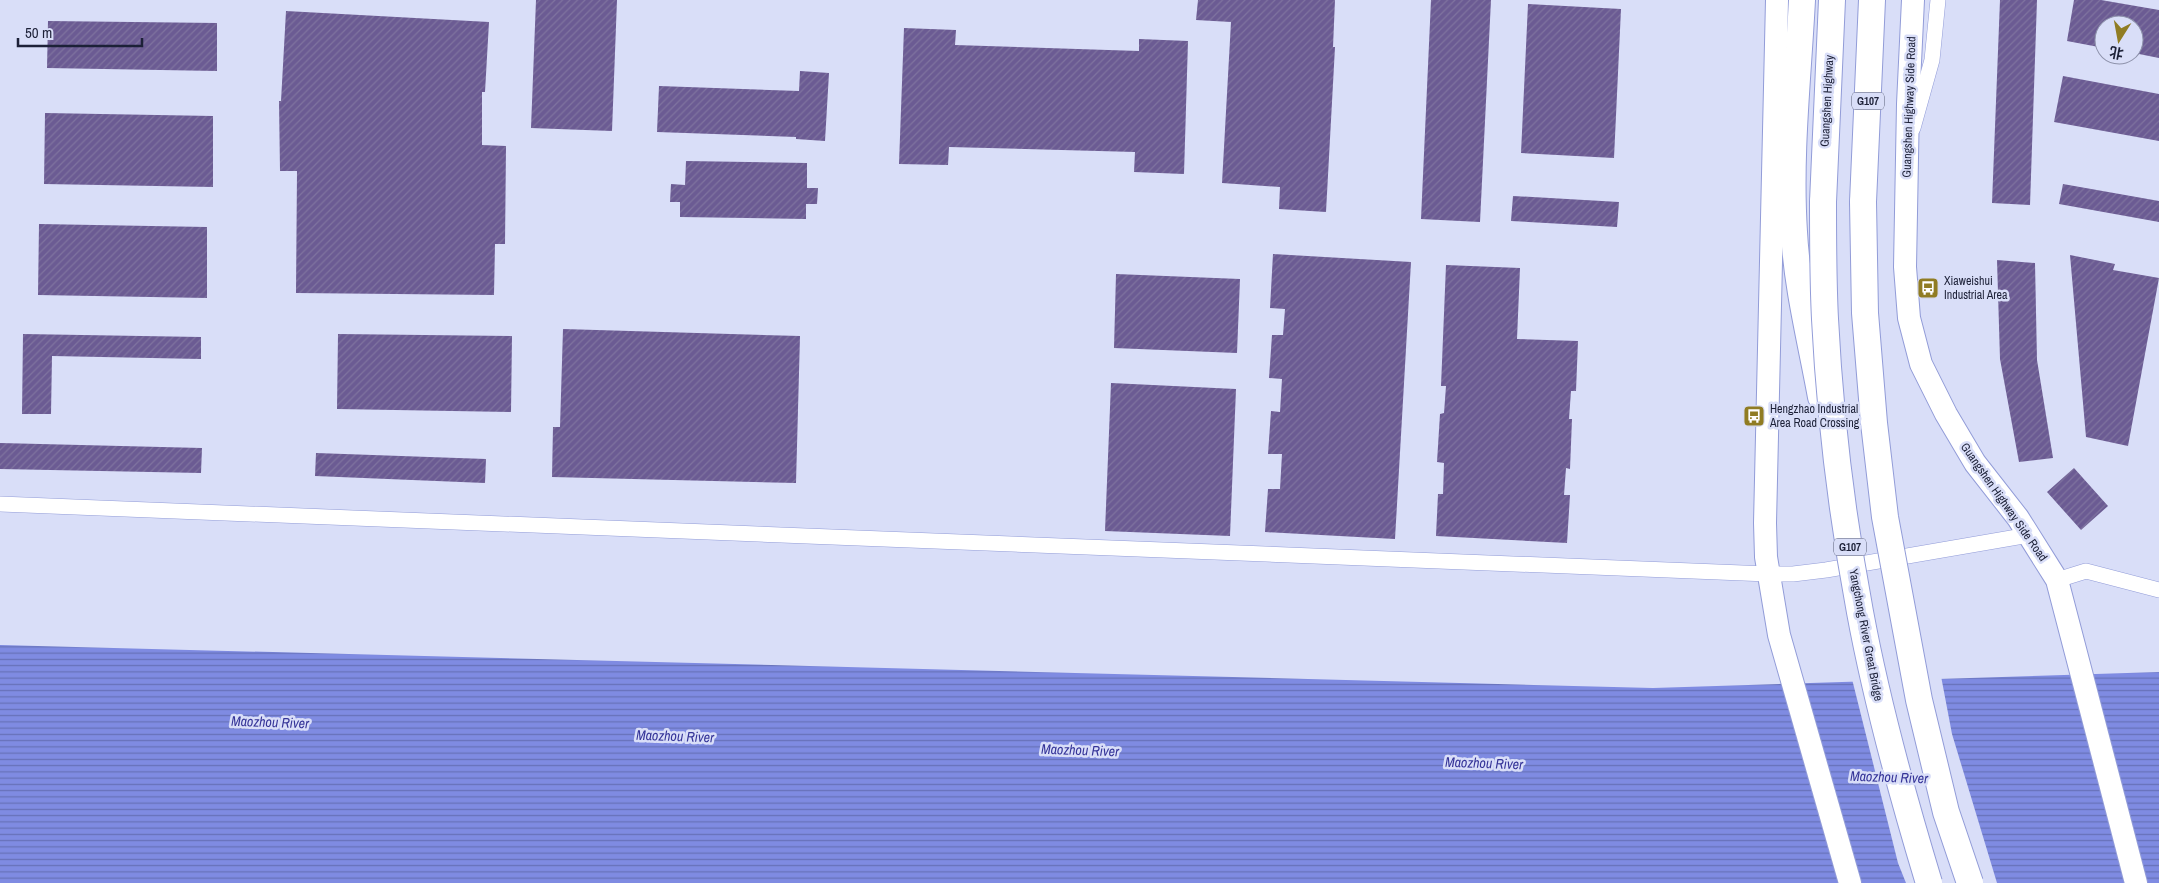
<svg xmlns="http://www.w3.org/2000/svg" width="2159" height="883" viewBox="0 0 2159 883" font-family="'Archivo Narrow','Noto Sans SC',sans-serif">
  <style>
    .water { fill: url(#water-rules) }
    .pier { fill: #d9def8 }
    .building { fill: url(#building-hatch) }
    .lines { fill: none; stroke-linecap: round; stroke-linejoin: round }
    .street-casing { stroke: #929cd8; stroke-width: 16 }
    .primary-casing { stroke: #929cd8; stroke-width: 24 }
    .highway-casing { stroke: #929cd8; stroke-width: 28 }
    .street { stroke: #fff; stroke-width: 15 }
    .primary { stroke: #fff; stroke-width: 22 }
    .highway { stroke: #fff; stroke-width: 26 }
    .highway-bridge-casing { stroke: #929cd8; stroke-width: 28; stroke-linecap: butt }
    .highway-bridge { stroke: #fff; stroke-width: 26 }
    .labels { text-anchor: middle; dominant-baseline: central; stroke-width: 5; stroke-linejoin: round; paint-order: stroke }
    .shield { fill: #d9def8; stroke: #555a72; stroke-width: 1 }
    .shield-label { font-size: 11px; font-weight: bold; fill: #1d2138 }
    .street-label { font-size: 12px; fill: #1d2138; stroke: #d9def8 }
    .poi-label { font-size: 12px; fill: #1d2138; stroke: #d9def8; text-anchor: start }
    .water-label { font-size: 14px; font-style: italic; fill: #353498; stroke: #d9def8 }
  </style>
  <defs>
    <pattern id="water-rules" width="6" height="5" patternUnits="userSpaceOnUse" patternTransform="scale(1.25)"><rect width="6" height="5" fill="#7f8be2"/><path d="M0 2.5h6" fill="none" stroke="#6771b8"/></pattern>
    <pattern id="building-hatch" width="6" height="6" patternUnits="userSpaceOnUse" patternTransform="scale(1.25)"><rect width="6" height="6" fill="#6b5b93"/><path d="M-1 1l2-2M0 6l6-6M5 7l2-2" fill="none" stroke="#7f739f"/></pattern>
  </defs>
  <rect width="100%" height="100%" fill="#d9def8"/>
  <path class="water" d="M0 645 1653 688 2159 672V883H0Z"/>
  <path class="pier" d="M1941 676 1952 734 1997 883H1906L1898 863 1852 679Z"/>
  <path class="building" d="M536 0H617L612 131 531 128Z
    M1198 0H1335L1333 47H1335L1326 212 1279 209 1280 187 1222 183 1231 22 1196 20Z
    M1431 0H1491L1480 222 1421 219Z
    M2000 0H2037L2030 205 1992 203Z
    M2074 0H2101L2159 10V58L2134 53V25H2104V48L2067 41Z
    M1528 4 1621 9 1614 158 1521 153Z
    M286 11 489 22 485 92H482V145L506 146 505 244H495L494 295 296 293 297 171H280L279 101H281Z
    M48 21 217 23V71L47 68Z
    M904 28 956 30 955 45 1139 51V39L1188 41 1184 174 1134 172 1135 152 949 147 948 165 899 164Z
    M800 71 829 73 825 141 796 139V137L657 132 659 86 799 91Z
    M2063 76 2159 94V141L2054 122Z
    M45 113 213 116V187L44 184Z
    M686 161 807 163V188H818L817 204H806V219L680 217V202H670L671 184 685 185Z
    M2063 184 2159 201V222L2059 204Z
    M1513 196 1619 202 1617 227 1511 221Z
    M39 224 207 227V298L38 295Z
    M1273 254 1411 262 1395 539 1265 532 1268 489H1280L1282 454H1268L1271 411 1280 412 1282 379 1269 378 1272 335H1283L1285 309 1270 308Z
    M2070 255 2115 264 2113 270 2159 278 2128 446 2086 437Z
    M1997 260 2035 263 2037 360 2053 458 2019 462 2000 359Z
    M1446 265 1520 268 1517 339 1578 341 1576 391H1571L1569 419H1572L1570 469 1566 468 1564 495H1570L1567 543 1436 536 1438 494H1443L1444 463 1437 462 1440 414 1444 413 1446 386H1441Z
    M1116 274 1240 279 1237 353 1114 348Z
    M563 329 800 336 796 483 552 477 553 427H560Z
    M23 334 201 337V359L52 356 51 414H22Z
    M338 334 512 336 511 412 337 409Z
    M1111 383 1236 389 1230 536 1105 531Z
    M0 443 202 448 201 473 0 469Z
    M316 453 486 459 485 483 315 476Z
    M2074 468 2108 506 2081 530 2047 492Z"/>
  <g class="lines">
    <g class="street-casing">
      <path id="street" d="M1913 128 1932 60 1938 0
        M0 504 1768 574H1793L1826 570 2029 535
        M2057 580 2086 571 2159 590"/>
    </g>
    <g class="primary-casing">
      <path id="primary" d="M1777 0 1765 523 1766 557 1779 635 1850 883
        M1913 0 1908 104 1905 267 1909 318 1921 364 1946 414 1975 463 2018 518 2057 580 2136 883"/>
    </g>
    <g class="highway-casing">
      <path id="highway" d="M1802 0C1798 77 1789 155 1794 232 1797 288 1811 342 1821 397
        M1823 202 1832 0
        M1863 202 1872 0"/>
    </g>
    <use href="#street" class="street"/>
    <use href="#primary" class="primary"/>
    <use href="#highway" class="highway"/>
    <g class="highway-bridge-casing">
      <path id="highway-bridge" d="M1823 202C1823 241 1823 280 1825 319 1830 417 1842 516 1860 612 1877 704 1902 794 1929 883
        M1863 202 1865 313 1874 423 1885 517 1919 700 1946 812 1970 883"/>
    </g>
    <use href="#highway-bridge" class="highway-bridge"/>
  </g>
  <defs>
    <g id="bus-square" transform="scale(1.125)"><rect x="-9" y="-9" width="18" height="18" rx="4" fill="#907c23" stroke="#d9def8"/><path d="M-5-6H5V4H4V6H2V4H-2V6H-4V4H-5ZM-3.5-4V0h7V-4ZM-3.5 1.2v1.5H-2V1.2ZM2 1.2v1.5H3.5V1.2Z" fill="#fff"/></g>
  </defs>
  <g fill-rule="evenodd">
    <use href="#bus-square" x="1928" y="288"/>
    <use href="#bus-square" x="1754" y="416"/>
  </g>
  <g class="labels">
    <g class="shield">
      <rect x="1852" y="92.5" width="32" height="17" rx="4"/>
      <rect x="1834" y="538.5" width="32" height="17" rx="4"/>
    </g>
    <g class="shield-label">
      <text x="1868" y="101">G107</text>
      <text x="1850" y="547">G107</text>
    </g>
    <g class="street-label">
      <text transform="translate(1827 101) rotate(-87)">Guangshen Highway</text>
      <text transform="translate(1909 107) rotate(-88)">Guangshen Highway Side Road</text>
      <text transform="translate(2004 502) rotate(55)">Guangshen Highway Side Road</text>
      <text transform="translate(1866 635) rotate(79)">Yangchong River Great Bridge</text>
    </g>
    <g class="poi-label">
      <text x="1944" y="281">Xiaweishui<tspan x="1944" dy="14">Industrial Area</tspan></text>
      <text x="1770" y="409">Hengzhao Industrial<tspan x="1770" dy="14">Area Road Crossing</tspan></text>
    </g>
    <g class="water-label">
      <text transform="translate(270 722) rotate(2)">Maozhou River</text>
      <text transform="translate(675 736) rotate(2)">Maozhou River</text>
      <text transform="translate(1080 750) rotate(2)">Maozhou River</text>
      <text transform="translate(1484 763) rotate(2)">Maozhou River</text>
      <text transform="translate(1889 777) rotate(2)">Maozhou River</text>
    </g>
  </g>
  <g transform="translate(2119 40) rotate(191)"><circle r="24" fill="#d9def8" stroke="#8e92ab"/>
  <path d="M0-4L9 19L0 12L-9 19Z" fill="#907c23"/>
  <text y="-8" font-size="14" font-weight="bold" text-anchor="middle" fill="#1d2138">北</text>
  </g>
  <path d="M18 38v8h124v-8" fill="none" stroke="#1d2138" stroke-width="2.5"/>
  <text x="25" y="38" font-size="15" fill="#1d2138" stroke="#d9def8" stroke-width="4" paint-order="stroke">50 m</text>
</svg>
